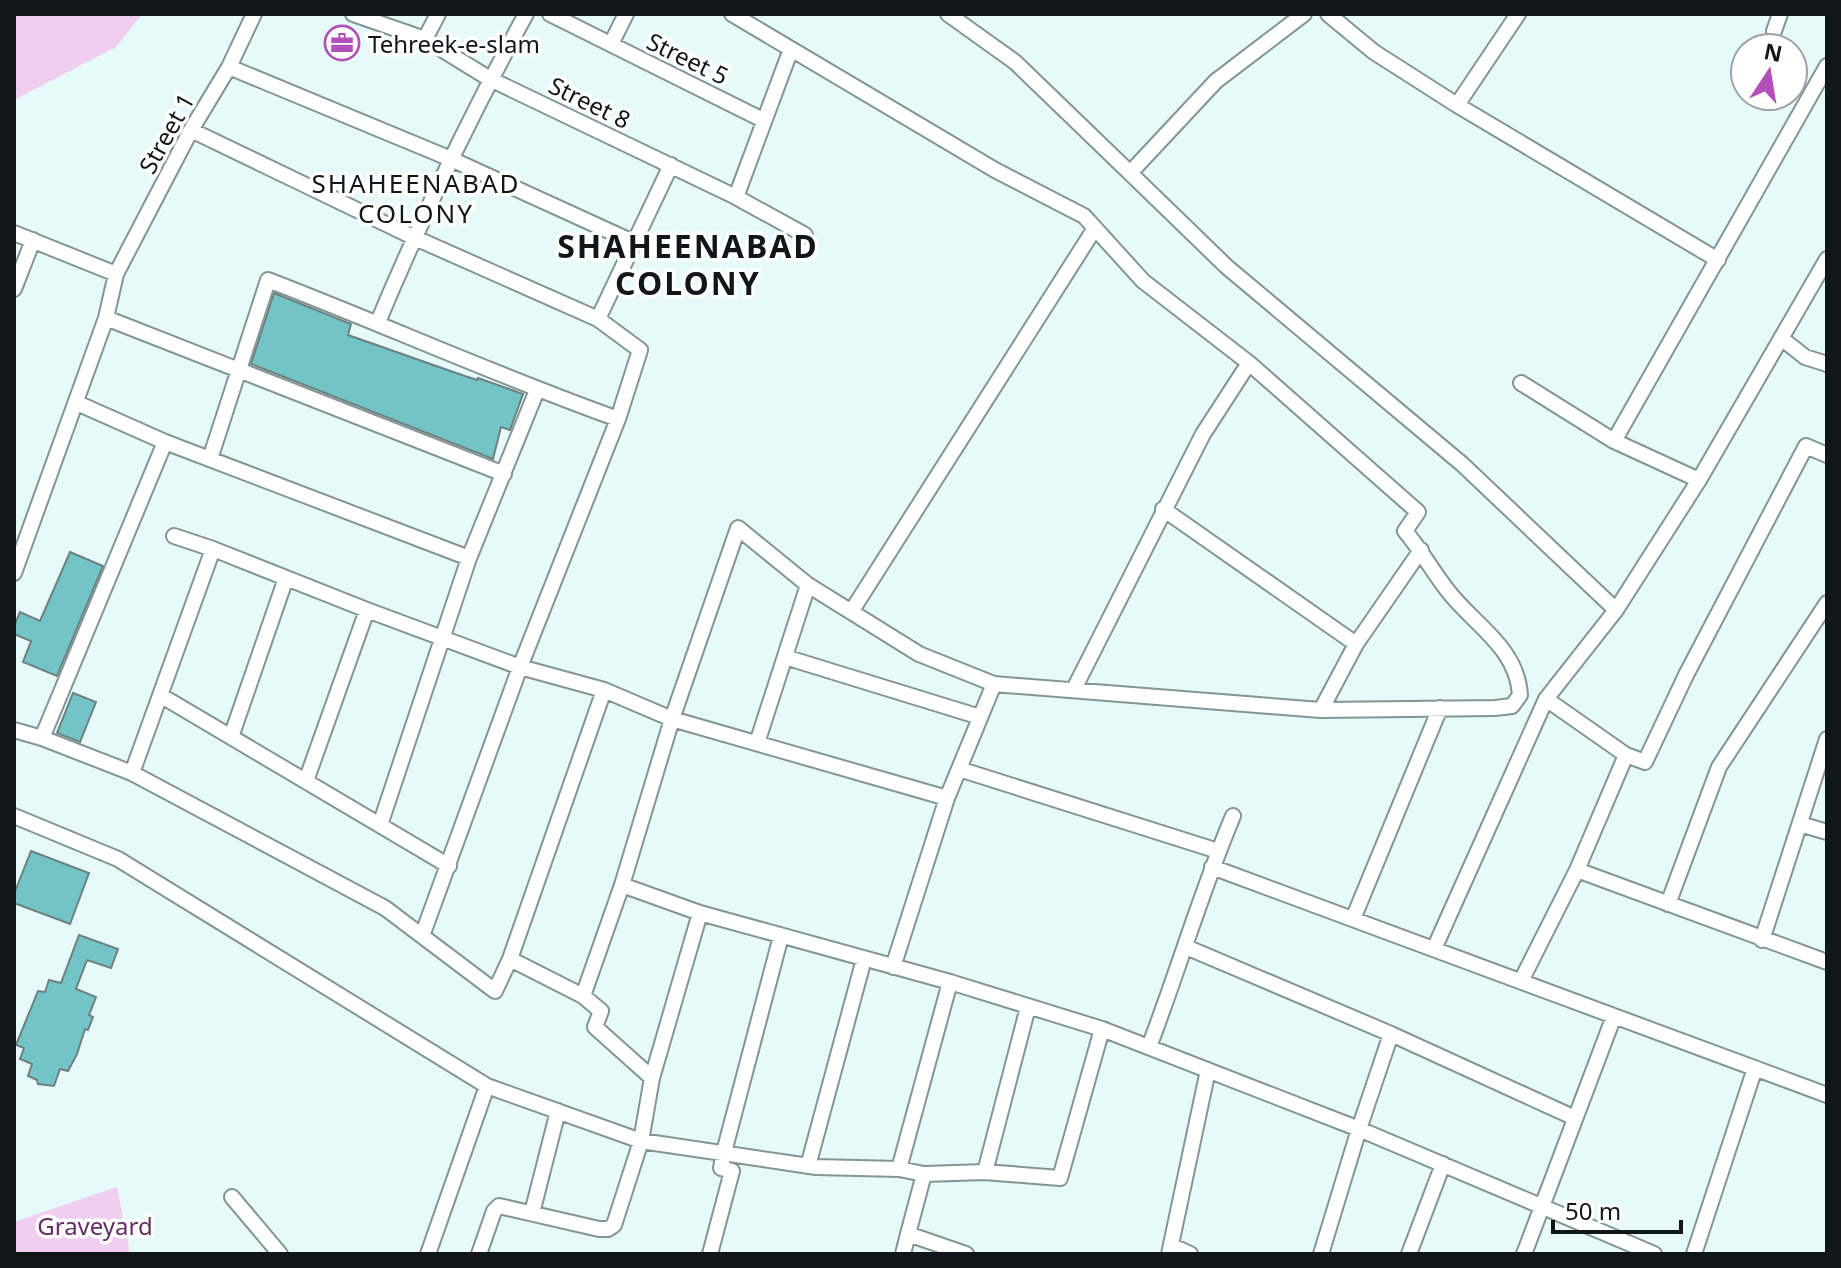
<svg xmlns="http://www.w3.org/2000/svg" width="1841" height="1268" viewBox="0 0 1841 1268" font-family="'Noto Sans',sans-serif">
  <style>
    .green { fill: #efcef0 }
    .building { fill: #72c4c7; stroke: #6e8080; stroke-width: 2 }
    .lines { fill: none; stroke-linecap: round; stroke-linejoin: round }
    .minor-casing { stroke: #839595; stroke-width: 18 }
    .minor { stroke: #fff; stroke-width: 14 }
    .labels { text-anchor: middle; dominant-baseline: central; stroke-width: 7; stroke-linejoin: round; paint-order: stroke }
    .poi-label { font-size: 24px; fill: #111718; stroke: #fff; text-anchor: start }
    .street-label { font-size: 24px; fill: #111718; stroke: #fff }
    .park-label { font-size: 24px; fill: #632d66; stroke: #fff }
    .neighbourhood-label { font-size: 26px; letter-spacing: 2px; fill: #111718; stroke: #fff }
    .district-label { font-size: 32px; font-weight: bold; letter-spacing: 2px; fill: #111718; stroke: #fff }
  </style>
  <rect width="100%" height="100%" fill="#e6fafa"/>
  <path class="green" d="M14 14H142L116 47 14 100Z
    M117 1187 130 1254H14V1222Z"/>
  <path class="building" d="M274 293 351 324 348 335 459 374 477 380 478 378 523 394 510 430 501 427 493 459 251 364Z
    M70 552 103 566 57 676 23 662 31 641 14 634V626L20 612 40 621Z
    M73 693 96 702 80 742 57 733Z
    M31 851 89 873 70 924 14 903V894Z
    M79 935 118 949 111 968 87 960 76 989 96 997 89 1015 93 1017 88 1030 85 1029 77 1054 68 1071 60 1069 54 1086 38 1084 37 1080 28 1076 32 1064 20 1059 24 1048 16 1045 38 991 45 992 49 980 61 983Z"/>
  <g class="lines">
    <g class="minor-casing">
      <path id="minor" d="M353 14 425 39 490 79 736 197 805 235
        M550 14 763 120
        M732 14 995 170 1084 216 1143 281 1249 363
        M948 14 1015 62 1130 173
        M1304 14 1216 81 1130 173 1227 267 1462 464 1616 610
        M1328 14 1374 52 1457 105 1718 260
        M1774 31 1780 14
        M425 39 438 14
        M611 44 626 14
        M229 67 451 159 633 242
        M1457 105 1518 14
        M191 130 413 237 598 319 640 350 618 419 520 667 422 936
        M736 197 791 49
        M14 233 116 274
        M1827 259 1699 480 1616 610 1546 699 1626 755 1645 762 1686 675 1806 446 1827 455
        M14 289 33 240
        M106 318 504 474
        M598 319 671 165
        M378 322C422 217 471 114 526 14
        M1781 338 1805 357 1827 364
        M1521 383 1614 441 1699 480
        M77 403 165 442 469 558
        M1614 441 1827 66
        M210 459 268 280C385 325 500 377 618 419
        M1163 509 1356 644
        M174 536 213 549 367 610 520 667 604 690 672 719 947 798 893 967
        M14 573 106 318 116 274 191 130 229 67 254 14
        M851 612 1095 228
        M785 657 980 717
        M160 695 449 866
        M1321 710 1356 644 1421 550
        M14 730 42 738 132 773 385 908 495 991 510 959 604 690
        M231 737 286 578
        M42 738 165 442
        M757 743 808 585
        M959 769 1218 851
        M132 773 213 549
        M306 781 367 610
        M947 798 994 684
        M14 816 118 859 487 1086 641 1141 816 1167 899 1169 924 1174 985 1172 1060 1178 1102 1029
        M1800 824 1827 832
        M380 825 469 558 537 390
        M1212 867 1827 1095
        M1577 870 1827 962
        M622 885 700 913 950 982 1102 1029 1359 1129 1654 1254
        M1668 904 1719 767 1827 603
        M1353 919 1440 708
        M1762 940 1827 739
        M1186 947 1391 1034 1575 1118
        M1434 949 1546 699
        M1521 981 1577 870 1626 755
        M583 996 622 885 672 719 738 528 808 585 919 654 994 684 1321 710 1495 708 1512 706 1520 695C1517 647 1474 625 1448 591 1433 572 1421 550 1405 531L1418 512 1249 363 1203 434 1074 689
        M1149 1047C1178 971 1201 892 1233 816
        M652 1078 700 913
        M808 1166 864 959
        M899 1169 950 982
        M985 1172 1028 1007
        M232 1197 280 1254
        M532 1213 558 1111
        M908 1234 924 1174
        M1172 1246 1190 1254
        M428 1254 487 1086
        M479 1254 494 1211 499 1206 599 1229H608L614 1225 641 1141 652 1078 595 1027 601 1011 583 996 510 959
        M710 1254 732 1171 721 1168 724 1152 781 936
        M903 1254 908 1234 966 1254
        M1169 1254 1208 1070
        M1321 1254 1359 1129 1391 1034
        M1409 1254 1443 1164
        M1524 1254 1614 1016
        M1694 1254 1755 1068"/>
    </g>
    <use href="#minor" class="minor"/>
  </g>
  <defs>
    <g id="office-ring" transform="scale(1.8)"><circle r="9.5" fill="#fff" stroke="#b250b8" stroke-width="1.5"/><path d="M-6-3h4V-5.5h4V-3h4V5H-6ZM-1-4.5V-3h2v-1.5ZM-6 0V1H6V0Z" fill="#b250b8"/></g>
  </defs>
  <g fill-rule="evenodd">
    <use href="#office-ring" x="342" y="43"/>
  </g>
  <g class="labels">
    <g class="poi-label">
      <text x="368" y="43">Tehreek-e-slam</text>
    </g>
    <g class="street-label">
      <text transform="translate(688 58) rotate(26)">Street 5</text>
      <text transform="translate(590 102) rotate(26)">Street 8</text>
      <text transform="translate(166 133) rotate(-61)">Street 1</text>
    </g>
    <g class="park-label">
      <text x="95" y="1225">Graveyard</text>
    </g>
    <g class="neighbourhood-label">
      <text x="416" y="183">SHAHEENABAD<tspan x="416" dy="30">COLONY</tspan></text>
    </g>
    <g class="district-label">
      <text x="688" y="245">SHAHEENABAD<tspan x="688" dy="37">COLONY</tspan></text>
    </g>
  </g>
  <rect width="1841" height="1268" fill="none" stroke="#111718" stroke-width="32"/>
  <g transform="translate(1769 72) rotate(12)"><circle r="38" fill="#ffffff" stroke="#a0a2a3" stroke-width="2"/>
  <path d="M0-6L14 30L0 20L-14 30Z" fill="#b250b8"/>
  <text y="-12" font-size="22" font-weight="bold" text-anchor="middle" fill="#111718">N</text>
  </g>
  <path d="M1553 1220v12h128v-12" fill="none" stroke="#111718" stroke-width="4"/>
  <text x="1565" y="1220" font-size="24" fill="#111718" stroke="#ffffff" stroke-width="6" paint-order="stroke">50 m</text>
</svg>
